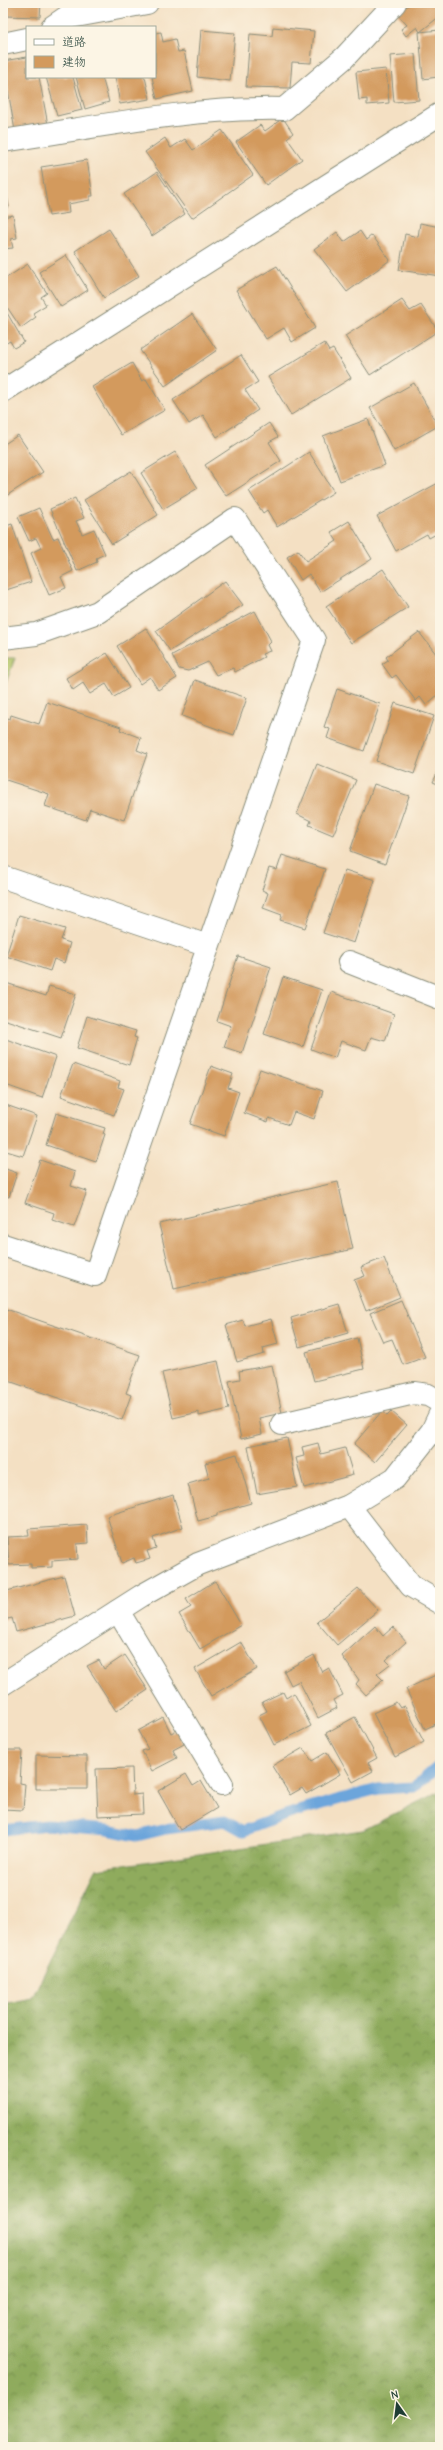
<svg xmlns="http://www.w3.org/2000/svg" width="443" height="2450" viewBox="0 0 443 2450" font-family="'Comic Neue','Klee One',sans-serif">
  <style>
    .forest { fill: url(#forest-crowns); stroke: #577448 }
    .park { fill: url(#park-crowns); stroke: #6a824e }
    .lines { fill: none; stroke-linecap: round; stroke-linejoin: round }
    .stream { stroke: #6ca5db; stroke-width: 11 }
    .building { fill: #d39a5d }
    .lane-casing { stroke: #8a8e7c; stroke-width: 24 }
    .street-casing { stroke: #8a8e7c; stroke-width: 24 }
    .lane { stroke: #fff; stroke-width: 22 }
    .street { stroke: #fff; stroke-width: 22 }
  </style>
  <defs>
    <pattern id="forest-crowns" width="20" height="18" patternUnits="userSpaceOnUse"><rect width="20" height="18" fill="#8fab5d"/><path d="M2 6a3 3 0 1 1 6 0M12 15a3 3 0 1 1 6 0" fill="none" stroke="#748c4e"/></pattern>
    <pattern id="park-crowns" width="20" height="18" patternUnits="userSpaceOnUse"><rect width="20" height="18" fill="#b4c669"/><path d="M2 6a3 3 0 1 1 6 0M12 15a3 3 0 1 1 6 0" fill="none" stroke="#92a257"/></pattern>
  </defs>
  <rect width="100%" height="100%" fill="#fcf5e5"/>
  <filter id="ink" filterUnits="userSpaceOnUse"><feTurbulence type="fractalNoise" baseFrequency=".025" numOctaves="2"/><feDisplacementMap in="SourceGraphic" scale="8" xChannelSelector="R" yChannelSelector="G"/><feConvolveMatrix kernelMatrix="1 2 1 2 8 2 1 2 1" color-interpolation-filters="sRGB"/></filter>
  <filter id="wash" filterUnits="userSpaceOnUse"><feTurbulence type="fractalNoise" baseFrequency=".012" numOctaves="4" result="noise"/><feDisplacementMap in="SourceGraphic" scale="16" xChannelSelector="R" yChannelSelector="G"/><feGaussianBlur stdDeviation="0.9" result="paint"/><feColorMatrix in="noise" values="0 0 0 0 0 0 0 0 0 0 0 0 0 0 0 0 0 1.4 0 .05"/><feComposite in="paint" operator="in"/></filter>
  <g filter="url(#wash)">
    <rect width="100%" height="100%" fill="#f4e0c3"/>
    <path class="forest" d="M440 1791V2447H3V2004L32 1998 96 1869 363 1830Z"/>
    <path class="park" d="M3 658H15L3 691Z"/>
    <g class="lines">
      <path class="stream" d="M3 1830 47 1825 108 1830 137 1836 166 1829 225 1821 243 1831 285 1815 344 1798 378 1789 414 1787 440 1765"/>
    </g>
    <g id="blocks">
      <path class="building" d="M3 3H41L40 17 3 16Z
        M411 3H440V16L420 32 417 27 406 36 401 29 407 25 397 14Z
        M273 27 314 31 311 63 292 62 290 88 246 87 250 34 272 36Z
        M201 30 235 33 230 81 197 77Z
        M440 30V82H439L438 77 423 79 419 32Z
        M161 32 163 42 175 39 178 52 184 51 193 91 157 99 152 77H155V33Z
        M415 54 419 100 394 102 390 56Z
        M27 57V77H39L48 125 15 131 3 61Z
        M386 69 389 103 367 105V99L359 100 356 72Z
        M46 77H73L82 110 57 116Z
        M76 77H102L109 102 85 109Z
        M115 77H145L150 99 120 104Z
        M283 118 293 133 287 138 302 159 266 185 236 142 260 125 265 131Z
        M222 130 253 175 192 218 145 152 165 138 171 148 185 139 193 150Z
        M87 160 93 196H90V200L68 204 69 213 49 216 41 167Z
        M3 172 9 207 3 208Z
        M157 172 185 214 152 236 124 194Z
        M13 215 17 238 11 239 13 248 3 249V217Z
        M420 223 440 227V276L399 270 405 234 418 237Z
        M109 229 139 276 104 298 75 251Z
        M360 231 366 240 372 235 390 260 347 292 314 249 337 232 344 242Z
        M66 255 88 290 61 307 39 272Z
        M28 264 47 293 41 297 46 305 33 313 36 317 21 328 3 301V280Z
        M277 266 315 328 292 342 284 328 266 339 236 290Z
        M402 300 410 311 421 305 438 331 370 375 345 336Z
        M3 306 24 342 14 348 10 341 3 345Z
        M192 314 217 350 165 386 140 350Z
        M324 343 329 351 333 349 351 378 291 415 268 377Z
        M241 355 258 382 245 390 258 410 217 437 203 415 189 424 173 400Z
        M132 363 142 381 146 379 165 410 121 435 92 387Z
        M414 383 438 426 394 451 370 408Z
        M368 419 385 465 340 481 323 436Z
        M269 423 278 437 269 442 281 461 226 496 205 465Z
        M18 435 43 472 3 498V445Z
        M175 452 198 488 163 509 141 473Z
        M309 452 334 492 277 527 267 510 263 513 249 491Z
        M131 471 158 515 112 544 84 500Z
        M440 482V532L429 538 427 534 396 551 377 516Z
        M75 498 84 518 76 521 82 534 94 529 105 554 96 558 97 562 77 571 50 509Z
        M39 508 53 539 58 537 73 571 61 577 66 588 49 595 31 553 41 548 36 538 29 541 18 517Z
        M349 521 372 559 320 592 309 574 301 580 287 557 298 550 306 561 337 541 331 532Z
        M12 524 31 582 3 591V527Z
        M383 569 408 607 351 643 326 606Z
        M225 581 243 605 170 651 156 631Z
        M255 611 271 641 267 645 270 651 262 654 264 657 235 672 233 668 216 675 208 662 188 671 179 669 172 655Z
        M146 628 177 678 158 690 150 677 140 684 117 646Z
        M419 632 440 659V693L426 705 420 697 416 701 396 675 392 678 382 664 388 660 386 657Z
        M107 653 129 688 114 697 106 684 90 694 83 683 73 690 66 678Z
        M195 680 247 698 234 735 182 716Z
        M337 689 380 704 364 751 327 738 330 729 324 727Z
        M47 702 121 727 120 730 141 738 137 750 147 754 124 820 90 809 86 820 45 806 49 794 3 779V716L10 719 11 715 39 724Z
        M395 703 434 716 414 774 376 761Z
        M317 764 356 780 333 835 309 825 311 821 297 814Z
        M440 767V785L433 782Z
        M374 784 409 796 385 864 350 851Z
        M282 855 325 869 305 928 280 920 282 915 263 908 268 893 262 890 269 868 277 870Z
        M345 870 375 880 354 943 323 933Z
        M19 915 65 929 61 940 70 943 64 963 54 959 50 971 6 956Z
        M238 956 271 967 242 1053 224 1047 231 1026 217 1021Z
        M283 977 322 990 303 1047 264 1034Z
        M3 982 46 996 49 986 76 994 61 1038 3 1019Z
        M331 992 394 1014 385 1041 371 1037 366 1050 341 1041 335 1058 311 1049Z
        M87 1016 136 1031 134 1037 137 1038 129 1065 77 1048Z
        M3 1038 56 1057 42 1098 3 1084Z
        M73 1064 120 1081 118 1087 124 1089 114 1115 61 1096Z
        M211 1066 233 1074 228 1088 239 1092 224 1136 190 1124Z
        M260 1069 323 1091 314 1119 294 1112 289 1125 269 1118 268 1122 244 1113Z
        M3 1104 37 1116 23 1156 3 1150Z
        M56 1113 105 1128 103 1134 105 1135 96 1162 46 1145Z
        M40 1160 75 1172 71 1186 87 1191 74 1227 52 1220 54 1213 25 1203Z
        M3 1168 17 1173 9 1197 3 1195Z
        M338 1182 353 1249 174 1289 159 1224Z
        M384 1258 400 1297 366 1311 354 1280 365 1276 361 1267Z
        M401 1300 425 1357 403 1365 392 1339 383 1342 370 1313Z
        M339 1304 348 1333 299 1347 291 1318Z
        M3 1308 140 1355 126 1393 131 1395 122 1420 3 1379Z
        M271 1319 278 1344 263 1348 264 1354 237 1362 226 1325 243 1320 245 1326Z
        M357 1338 364 1369 314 1381 306 1352Z
        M218 1361 229 1409 199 1416V1412L173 1418 162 1373Z
        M272 1365 282 1413 259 1418 262 1434 241 1439 229 1381 240 1379 239 1371Z
        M382 1411 387 1415 391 1411 407 1425 375 1462 354 1444Z
        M287 1438 297 1487 257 1494 248 1446Z
        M318 1443 321 1454 345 1448 353 1475 304 1488 296 1458 304 1456 302 1447Z
        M237 1454 251 1503 217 1513V1516L198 1521 188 1484 209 1478 205 1463Z
        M173 1495 183 1527 153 1538 156 1548 147 1551 150 1559 136 1563 134 1558 122 1563 107 1516Z
        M87 1525 88 1543 77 1544 78 1559 52 1561V1567L31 1568V1564L9 1565 7 1537 29 1536 28 1529Z
        M64 1576 75 1616 16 1632 12 1618 3 1620V1592Z
        M215 1581 241 1625 200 1649 179 1614 191 1607 186 1599Z
        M358 1588 378 1610 337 1645 317 1622Z
        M375 1626 383 1636 393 1627 406 1642 386 1660 390 1664 377 1674 383 1680 366 1695 356 1684 359 1680 342 1656Z
        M241 1642 257 1669 211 1696 195 1669Z
        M125 1655 148 1690 116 1711 87 1666 99 1660 104 1669Z
        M314 1655 322 1672 329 1668 343 1695 333 1700 337 1708 318 1718 299 1681 291 1685 284 1671Z
        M440 1673V1722L425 1729 406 1689Z
        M283 1692 286 1698 294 1693 311 1726 274 1745 259 1715 267 1711 262 1702Z
        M396 1702 400 1708 405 1706 424 1742 395 1757 373 1713Z
        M163 1717 171 1733 177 1730 184 1744 173 1750 177 1758 152 1771 142 1751 148 1749 138 1731Z
        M355 1717 377 1758 368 1763 373 1771 353 1782 326 1733Z
        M303 1748 312 1761 327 1752 340 1774 306 1794 302 1788 290 1795 272 1766Z
        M3 1750H22L20 1783 25 1784 23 1810 3 1809Z
        M36 1755 87 1756V1789H36Z
        M132 1768 133 1795 142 1794 143 1814 98 1816 96 1769Z
        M186 1774 193 1786 201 1781 217 1808 180 1830 158 1791Z"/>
    </g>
  </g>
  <g filter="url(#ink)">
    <use href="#blocks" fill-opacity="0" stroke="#8a8e7c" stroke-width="1"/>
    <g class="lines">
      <g class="lane-casing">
        <path id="lane" d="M3 141C97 127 189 107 284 109L344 58 395 3
          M349 1506 411 1586 440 1603
          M118 1611 222 1784"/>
      </g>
      <g class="street-casing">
        <path id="street" d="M52 27 65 18 147 3
          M3 44 27 39
          M3 391 440 114
          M3 638 36 634 98 612 235 519 314 640 95 1275 3 1245
          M3 877 208 946
          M349 962 440 998
          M282 1424 414 1393 428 1395 440 1402
          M3 1684 141 1596 198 1564 349 1506 395 1478 432 1431 440 1414"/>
      </g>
      <use href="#lane" class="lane"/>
      <use href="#street" class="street"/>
    </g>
  </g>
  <rect width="443" height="2450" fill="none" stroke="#fcf5e5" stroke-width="16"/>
  <rect x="26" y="26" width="130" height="52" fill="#fcf5e5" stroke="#a4ab9e"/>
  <rect x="34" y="39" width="20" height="6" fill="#ffffff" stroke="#a4ab9e"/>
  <text x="62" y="46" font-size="12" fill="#1f3d34">道路</text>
  <rect x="34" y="56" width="20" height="12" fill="#d39a5d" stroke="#a4ab9e"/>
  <text x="62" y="66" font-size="12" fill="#1f3d34">建物</text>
  <g transform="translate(397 2404) rotate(346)" stroke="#fcf5e5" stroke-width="3" paint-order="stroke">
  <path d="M0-3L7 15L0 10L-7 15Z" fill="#1f3d34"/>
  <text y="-6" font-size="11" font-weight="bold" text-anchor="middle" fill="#1f3d34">N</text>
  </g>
</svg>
